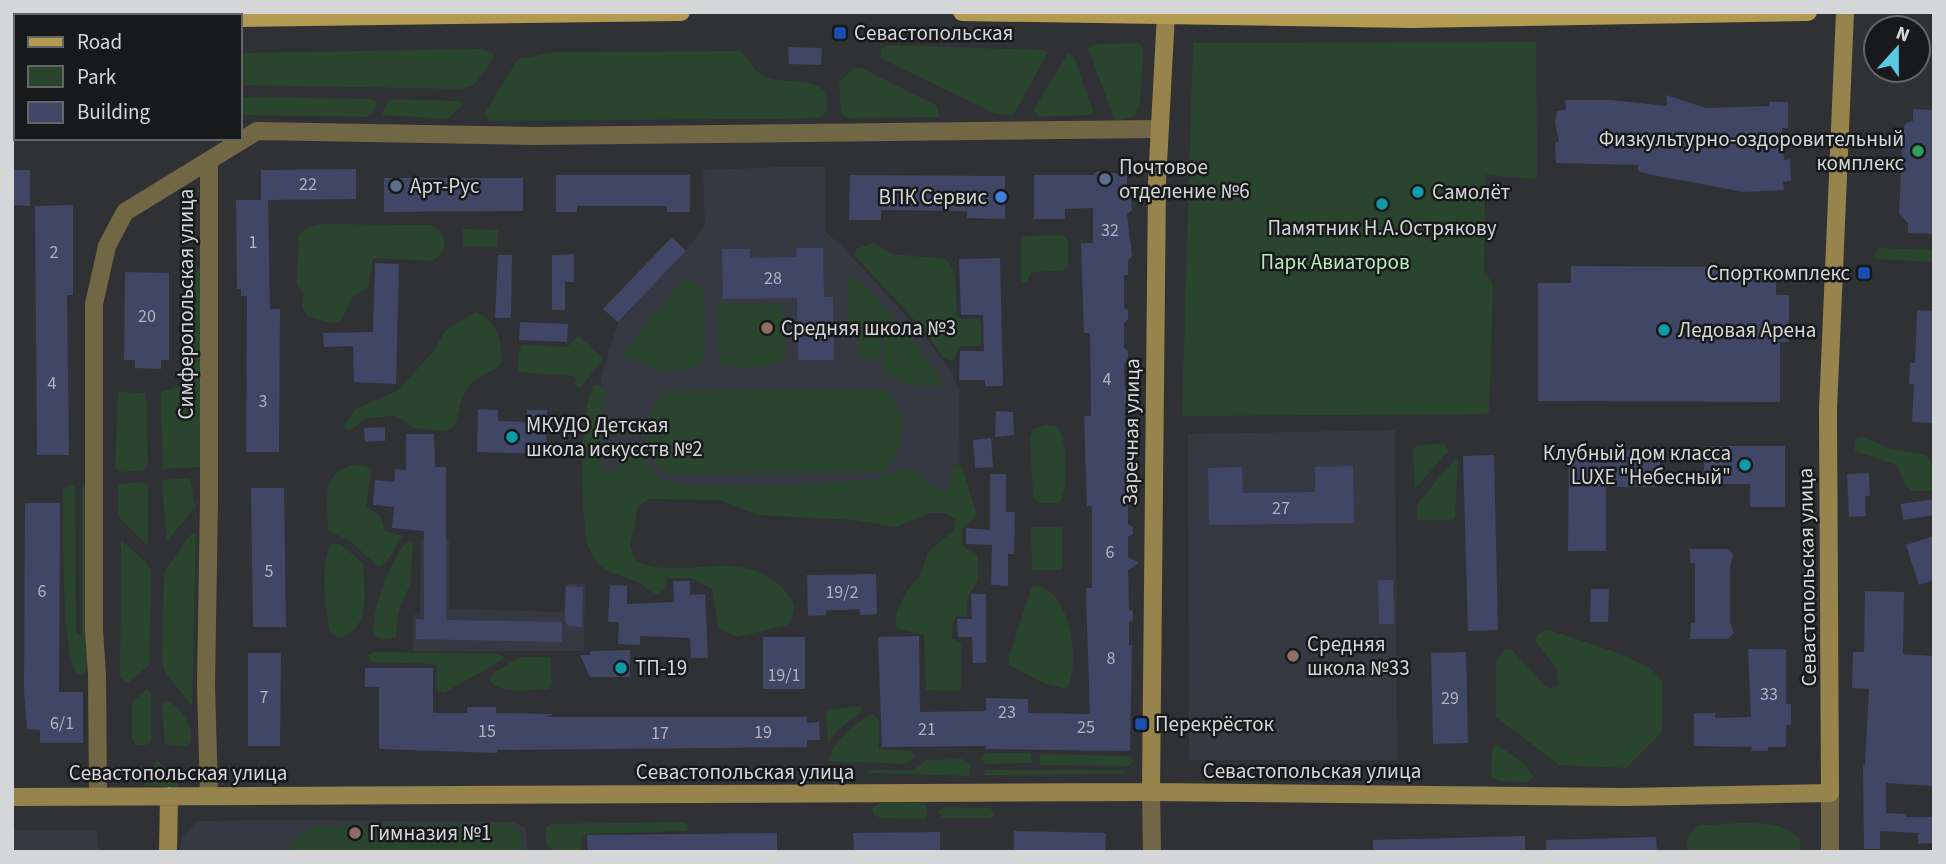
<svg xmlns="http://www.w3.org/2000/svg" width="1946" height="864" viewBox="0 0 1946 864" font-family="'Source Sans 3',sans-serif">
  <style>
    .built { fill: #373942 }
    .green { fill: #29452d }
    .building { fill: #404666 }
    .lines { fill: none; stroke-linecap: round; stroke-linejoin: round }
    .street { stroke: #726745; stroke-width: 18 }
    .secondary { stroke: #96844c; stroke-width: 18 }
    .primary { stroke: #b29b51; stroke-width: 18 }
    .transit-dot { fill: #1a4fb4; stroke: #18191a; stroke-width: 2.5 }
    .leisure-dot { fill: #2e9e5b; stroke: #18191a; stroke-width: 2.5 }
    .service-dot { fill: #5c6f8a; stroke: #18191a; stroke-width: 2.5 }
    .culture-dot { fill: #0f9aa8; stroke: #18191a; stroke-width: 2.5 }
    .shop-dot { fill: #3f7fe0; stroke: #18191a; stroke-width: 2.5 }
    .education-dot { fill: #8d6e63; stroke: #18191a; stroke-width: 2.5 }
    .labels { text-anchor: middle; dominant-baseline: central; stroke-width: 5; stroke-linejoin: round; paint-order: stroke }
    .number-label { font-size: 18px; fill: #b0b2bc }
    .poi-label { font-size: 21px; fill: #d5d6d8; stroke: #18191a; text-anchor: start }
    .park-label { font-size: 21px; fill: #b6edbd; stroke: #18191a }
    .street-label { font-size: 21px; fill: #d5d6d8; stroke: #18191a }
  </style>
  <rect width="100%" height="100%" fill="#303134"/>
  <path class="built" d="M781 167H825V232L841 245 923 334 950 370 959 390 960 495H599L601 377 618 323 686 251 705 225 703 170Z
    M1395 430 1397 760H1189L1188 434Z
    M421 539 449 540V609L564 612 565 584H585L584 651H413V615H420Z
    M285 820 513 822 525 827 528 852H179L182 837 198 821Z
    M12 830H96L99 852H12Z"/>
  <path class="green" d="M1536 42 1537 179 1485 175 1484 275 1491 280 1493 288 1489 412 1484 414 1182 416 1193 43Z
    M1139 43 1143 49 1140 103 1135 116 1115 121 1088 48 1095 44Z
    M888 45 1041 50 1048 52 1015 112 1011 116 994 113 880 58 881 48Z
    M481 49 493 53 494 58 475 84 462 89 240 85V53Z
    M741 51C750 58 753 71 764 76 783 85 804 76 824 90 827 101 830 109 822 117L780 119 489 121 484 114 518 59 557 52Z
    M1068 53 1074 57 1093 111 1090 115 1038 117 1034 109Z
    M853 68H861L936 105 940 117 847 118 841 113 839 83Z
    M240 97 372 99 377 102 372 113 367 117 240 115Z
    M389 99 459 101 463 105 448 119 382 115Z
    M321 224 430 225C448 231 450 253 432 261L373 258 368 288 352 297 342 320 332 323 308 317 302 307 304 294 297 285 299 235 308 227Z
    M463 229 498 230V247L463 246Z
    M1063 235 1068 241V268L1061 271 1031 272 1027 283H1021V236Z
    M874 243 891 254 946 259 955 274 957 315 961 319H977L981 322V345L960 347 953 361 943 358 926 333 855 256 856 249Z
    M1878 248 1934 250V262L1877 259 1874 256Z
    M193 268 201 269V467L163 469 161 392 186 385 189 378 188 279Z
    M852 276C873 290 929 357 942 381L940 386 908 385 883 373V327L851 326 848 323V280Z
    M683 280 701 286 705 294 704 362C695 370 674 372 661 371 647 370 642 359 625 358L623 353Z
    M718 303 782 305 786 352 782 360C765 369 738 369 720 364L716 309Z
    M476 312C499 323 501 339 502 363 493 372 483 374 474 381 461 392 459 411 455 426L447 431 413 428 405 421 393 416 367 418 349 431 343 427 356 409 397 391 433 352 446 330Z
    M858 330H881V359H858Z
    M578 336 603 358 581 388 575 386 576 378 573 376 518 372V355L522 345 567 347Z
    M595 385 602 386 606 392 598 433 602 465 605 470 615 472 628 447 638 446C646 457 648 470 659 477 687 495 835 483 874 479 886 478 900 467 909 468 916 469 931 487 944 492L949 488 950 472 955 465 962 467 977 515 963 528 961 545 978 555V581L968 596 966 617 957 616 953 622 952 638 961 644V688L958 691 926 690 924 635 896 628C894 613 907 585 920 577L928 552 954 530 955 519 944 513H930L896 527 855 520 758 515 720 500 649 499 638 506 630 545 636 561C684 584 746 540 789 596 797 606 794 615 787 625L737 637 719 628 712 589 693 578H667L664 590 657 594C647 591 643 584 635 581 614 572 600 575 589 548 580 525 578 402 595 385Z
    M884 389C909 413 908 448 885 472L667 474C637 450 640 417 666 391Z
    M118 392 146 393 148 463 145 470 120 472 115 468Z
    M1046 425 1058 427C1067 439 1069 492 1059 503H1039L1033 498 1030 438 1033 429Z
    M1863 437 1889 448 1926 455 1934 469V491H1911L1905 484 1897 465 1855 451V439Z
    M1444 444 1448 451 1415 489 1413 448 1419 445Z
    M1455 459 1458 461 1455 517 1450 520H1418L1416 517 1419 502Z
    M353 465 366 466 371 473 366 506 380 516 385 531 403 536 386 562 379 567 349 540 328 531C328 503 319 474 353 465Z
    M190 478 195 507 167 541 162 483 164 480Z
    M141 482 148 486V546L118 516V484Z
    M71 484 75 487 76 632 82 637V487L89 485C90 528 101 640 83 675H78C60 651 64 525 63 489Z
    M1031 527H1062V570H1032Z
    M195 533 196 535 192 706 165 672 162 663 164 572 190 535Z
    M121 540 146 562 151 571 149 665 128 683 120 678Z
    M410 540 413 542 410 584 398 612 396 637 383 639 374 636C369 616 392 552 410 540Z
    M331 544H340L363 563C364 590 372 631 338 638L329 631C326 604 319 570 331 544Z
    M1032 586C1071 584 1081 665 1067 689L1045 684 1009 665 1008 660Z
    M1546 629 1618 653 1650 668 1662 681V732L1626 768 1559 765 1496 717V661L1505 649 1512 650 1546 687 1553 689 1559 685 1556 668 1536 641 1537 636Z
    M373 652 499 654 504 656 502 660 444 693 437 691V667L433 664 372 662 368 655Z
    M520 657H550L552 684 549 689C530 689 502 696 489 680L493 673Z
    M147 689 151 694V742L146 745H136L132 739V702Z
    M165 700C180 704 199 733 187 747L165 744 162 705Z
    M860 706 862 711 839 729 828 742 826 710Z
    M872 714 878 718 879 749 913 751 915 757 906 764 828 761C833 742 855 723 872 714Z
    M1496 744 1524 763 1534 777 1528 782 1499 781 1491 776 1492 748Z
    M986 753H1030L1033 763 986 764 980 758Z
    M1041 754 1129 756 1133 760 1130 766 1041 765 1039 759Z
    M963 759 971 764 969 776 867 773 871 770H914L927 760Z
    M157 760 179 783 178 788 144 785Z
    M985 770H1123L1125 774 984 775Z
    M880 803H921L926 805 928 814 924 819 880 818 873 814V807Z
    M945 807 990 808 995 814 992 818H942L938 811Z
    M681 822 688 824 687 831 585 834 581 836 582 852H554L546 843V827L551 824Z
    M509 823 521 834 523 852H290V844L300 833 316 826Z
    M1700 825C1731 825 1778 815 1800 839L1801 852H1687C1687 838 1688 832 1700 825Z"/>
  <path class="building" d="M788 47 822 48 821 65 789 64Z
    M1666 95 1706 108 1769 106V102H1788V128H1782L1784 160 1790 159 1791 181 1783 182 1784 190 1744 192 1648 174 1638 171V165L1556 163 1555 142H1559L1555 122 1557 111 1566 110 1565 100H1611L1667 106Z
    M1913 109 1934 110V234L1908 233V223L1899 214 1903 129 1906 123 1913 121Z
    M356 169V199L268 200 270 309H280L279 452H246L247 296H241V289H237L236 200H261V170Z
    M12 170H30V206L12 205Z
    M1097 171 1127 175V193L1131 197 1132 210 1127 214 1132 256 1128 261V275H1124V308L1128 310V319L1124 323V348L1128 351V361L1124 364 1125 389 1129 391V402L1125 404V428L1129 430V439L1125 442V468L1132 474V482L1128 485V524L1133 527V534L1128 537V557L1139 563 1128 570 1129 609 1133 612V620L1129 622V645H1132L1130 751 986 749V746L882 747 878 637 919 636 920 712 986 711V698L1028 699V713L1090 714 1086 596V588H1092V506H1087L1084 416H1091L1090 333H1084L1081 243H1093V208L1065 209V219H1034V175H1093Z
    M556 175H690V212H667V206H577V212H556Z
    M850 175 1005 176V219L967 218V211L881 210V220H849Z
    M384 178H523V211L384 212Z
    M73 205V295H67L69 455H37L35 206Z
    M672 237 686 251 618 322 603 309Z
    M796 248H823L824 297H833L834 360H798L797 298 723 299 722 249H750V258L797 257Z
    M574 254V282H565V310H552V255Z
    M498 255H512L511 318H495Z
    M1000 258 1003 386H985V380H959L960 351H984L983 315H961L959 259Z
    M375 263 399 264 396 384 354 382 353 346 324 347 323 333 373 332Z
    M1571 266 1776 267V295H1789V342H1780V402L1538 401V283H1571Z
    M125 272 169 273V360H161V369L135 368V360H124Z
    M1917 310 1934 311V423L1912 422 1914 384H1909L1910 363H1915Z
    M520 322 568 324 567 342 519 340Z
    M478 409 498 410V421L526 422 527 410H547L546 454 477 452Z
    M996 411 1013 412 1014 435 995 437Z
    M385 427V441L365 442 364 428Z
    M406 434H434L435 467H446V620L562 622V642L416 639V619L424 620V531L392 528 394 507 373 505 375 480 394 482 395 469 406 470Z
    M991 438 993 467 975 468 973 440Z
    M1704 446H1785V507H1750V484H1704Z
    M1569 449 1660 450V487H1606V551H1568Z
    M1494 455 1498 630 1468 631 1463 456Z
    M1353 466 1354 523 1209 525 1208 468 1242 467 1243 493 1315 492V467Z
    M1869 473 1870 496H1865L1866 516 1849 517 1847 474Z
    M990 474H1006V512H1015L1014 554H1008V586L991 585 992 545 966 544V528L990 530Z
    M251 488H284L286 627H253Z
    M1934 499V515L1903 520 1901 504Z
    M25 503H60L59 692H83V743H40V730L27 729 24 691Z
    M1934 536V580L1919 585 1906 545Z
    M1690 549H1728L1733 554 1730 566V622L1734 633 1728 639H1690L1691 623H1695V563H1690Z
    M876 574 877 614 860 615V609L844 610H826V615L808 616 807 575Z
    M1378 580H1393L1394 624H1379Z
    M673 581H690V595L705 594 708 658H691L690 638 640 636V645L618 644 619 622H608L610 585 627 586V604L674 602Z
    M566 586 583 587 582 627 568 626 565 620Z
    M1591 589H1609L1608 622H1590Z
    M1865 591 1904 592 1903 654 1934 656V786L1886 783V813L1906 814V817H1934V843L1918 844V833L1880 831V849H1864L1863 765H1865L1869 689 1852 688 1853 652H1864Z
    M971 594H986V663H973L972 637H958L957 619H972Z
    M763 637H805V689H763Z
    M1748 649H1786V704H1791V725H1786V747H1768V751H1751L1752 747 1694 746V713H1715V718L1751 717Z
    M630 650V677H590L580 655H590V651Z
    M1466 652 1468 743 1433 744 1431 653Z
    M248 653H281L280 746H248Z
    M365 668H433V713H467V707H496V713L553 714 546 717H807V723L819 722 820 740H807V747L497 750V753L379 749V687H365Z
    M1014 831 1106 833 1105 852H1014Z
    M940 832V852H854L853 833Z
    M777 833V852H588L587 835Z
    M1525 836V852H1373V840Z
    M1656 837 1657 852H1546V840Z"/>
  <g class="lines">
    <path class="street" d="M209 164V499L206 685 209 795
      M1151 792 1152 852
      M98 795 97 674 94 631V304L107 246 125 212 257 131 534 136 1159 129
      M1830 852V793"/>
    <path class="secondary" d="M1151 792 1157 182 1166 14
      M12 797 1151 792 1625 797 1830 793 1828 410 1845 12
      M168 852 169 796"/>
    <path class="primary" d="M962 12 1410 19 1808 12
      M240 18 681 12
      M12 21H16"/>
  </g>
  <g class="transit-dot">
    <rect x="833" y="26" width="14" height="14" rx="3.5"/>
    <rect x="1857" y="266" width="14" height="14" rx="3.5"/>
    <rect x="1134" y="717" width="14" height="14" rx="3.5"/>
  </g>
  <circle class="leisure-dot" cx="1918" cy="151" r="7"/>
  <g class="service-dot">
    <circle cx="1105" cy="179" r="7"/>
    <circle cx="396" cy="186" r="7"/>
  </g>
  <g class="culture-dot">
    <circle cx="1418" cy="192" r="7"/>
    <circle cx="1382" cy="204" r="7"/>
    <circle cx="1664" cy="330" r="7"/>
    <circle cx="512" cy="437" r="7"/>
    <circle cx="1745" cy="465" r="7"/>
    <circle cx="621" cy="668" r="7"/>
  </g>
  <circle class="shop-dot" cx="1001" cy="197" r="7"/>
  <g class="education-dot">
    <circle cx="767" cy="328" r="7"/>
    <circle cx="1293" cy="656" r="7"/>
    <circle cx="355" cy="833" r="7"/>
  </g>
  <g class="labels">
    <g class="number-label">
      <text x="308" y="184">22</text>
      <text x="1110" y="230">32</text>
      <text x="253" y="242">1</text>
      <text x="54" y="252">2</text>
      <text x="773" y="278">28</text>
      <text x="147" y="316">20</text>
      <text x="1107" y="379">4</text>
      <text x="52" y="383">4</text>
      <text x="263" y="401">3</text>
      <text x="1281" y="508">27</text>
      <text x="1110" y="552">6</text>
      <text x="269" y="571">5</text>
      <text x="42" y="591">6</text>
      <text x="842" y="592">19/2</text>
      <text x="1111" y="658">8</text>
      <text x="784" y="675">19/1</text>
      <text x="1769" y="694">33</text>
      <text x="264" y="697">7</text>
      <text x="1450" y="698">29</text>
      <text x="1007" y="712">23</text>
      <text x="62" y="723">6/1</text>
      <text x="1086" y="727">25</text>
      <text x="927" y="729">21</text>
      <text x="487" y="731">15</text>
      <text x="763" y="732">19</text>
      <text x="660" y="733">17</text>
    </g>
    <g class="poi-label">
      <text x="854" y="33">Севастопольская</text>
      <text x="1904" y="139" text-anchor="end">Физкультурно-оздоровительный<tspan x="1904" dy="24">комплекс</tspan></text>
      <text x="1119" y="167">Почтовое<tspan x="1119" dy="24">отделение №6</tspan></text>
      <text x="410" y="186">Арт-Рус</text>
      <text x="1432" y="192">Самолёт</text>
      <text x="987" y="197" text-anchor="end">ВПК Сервис</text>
      <text x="1382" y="228" text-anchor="middle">Памятник Н.А.Острякову</text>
      <text x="1850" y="273" text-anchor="end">Спорткомплекс</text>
      <text x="781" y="328">Средняя школа №3</text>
      <text x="1678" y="330">Ледовая Арена</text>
      <text x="526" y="425">МКУДО Детская<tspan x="526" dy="24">школа искусств №2</tspan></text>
      <text x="1731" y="453" text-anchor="end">Клубный дом класса<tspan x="1731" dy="24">LUXE "Небесный"</tspan></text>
      <text x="1307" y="644">Средняя<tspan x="1307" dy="24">школа №33</tspan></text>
      <text x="635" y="668">ТП-19</text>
      <text x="1155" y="724">Перекрёсток</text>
      <text x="369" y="833">Гимназия №1</text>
    </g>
    <g class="park-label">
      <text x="1335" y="262">Парк Авиаторов</text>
    </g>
    <g class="street-label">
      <text transform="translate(186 304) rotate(-90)">Симферопольская улица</text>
      <text transform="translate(1131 432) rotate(-89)">Заречная улица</text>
      <text transform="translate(1807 577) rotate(-91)">Севастопольская улица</text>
      <text x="1312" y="771">Севастопольская улица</text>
      <text x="745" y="772">Севастопольская улица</text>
      <text x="178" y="773">Севастопольская улица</text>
    </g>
  </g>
  <rect width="1946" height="864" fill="none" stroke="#d5d6d8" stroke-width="28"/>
  <rect x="14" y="14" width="228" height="126" fill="#18191a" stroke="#646566" stroke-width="2"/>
  <rect x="28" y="37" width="35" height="10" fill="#b29b51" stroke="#646566" stroke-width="2"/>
  <text x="77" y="49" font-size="21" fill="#d5d6d8">Road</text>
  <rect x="28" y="66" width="35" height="21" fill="#29452d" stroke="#646566" stroke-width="2"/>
  <text x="77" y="84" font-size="21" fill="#d5d6d8">Park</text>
  <rect x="28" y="102" width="35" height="21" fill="#404666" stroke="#646566" stroke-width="2"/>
  <text x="77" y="119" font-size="21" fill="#d5d6d8">Building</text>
  <g transform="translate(1897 49) rotate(21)"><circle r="33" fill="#18191a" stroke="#646566" stroke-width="2"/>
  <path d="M0-5L12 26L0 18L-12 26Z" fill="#58c9e3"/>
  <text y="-10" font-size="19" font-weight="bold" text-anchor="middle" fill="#d5d6d8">N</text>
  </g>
</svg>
